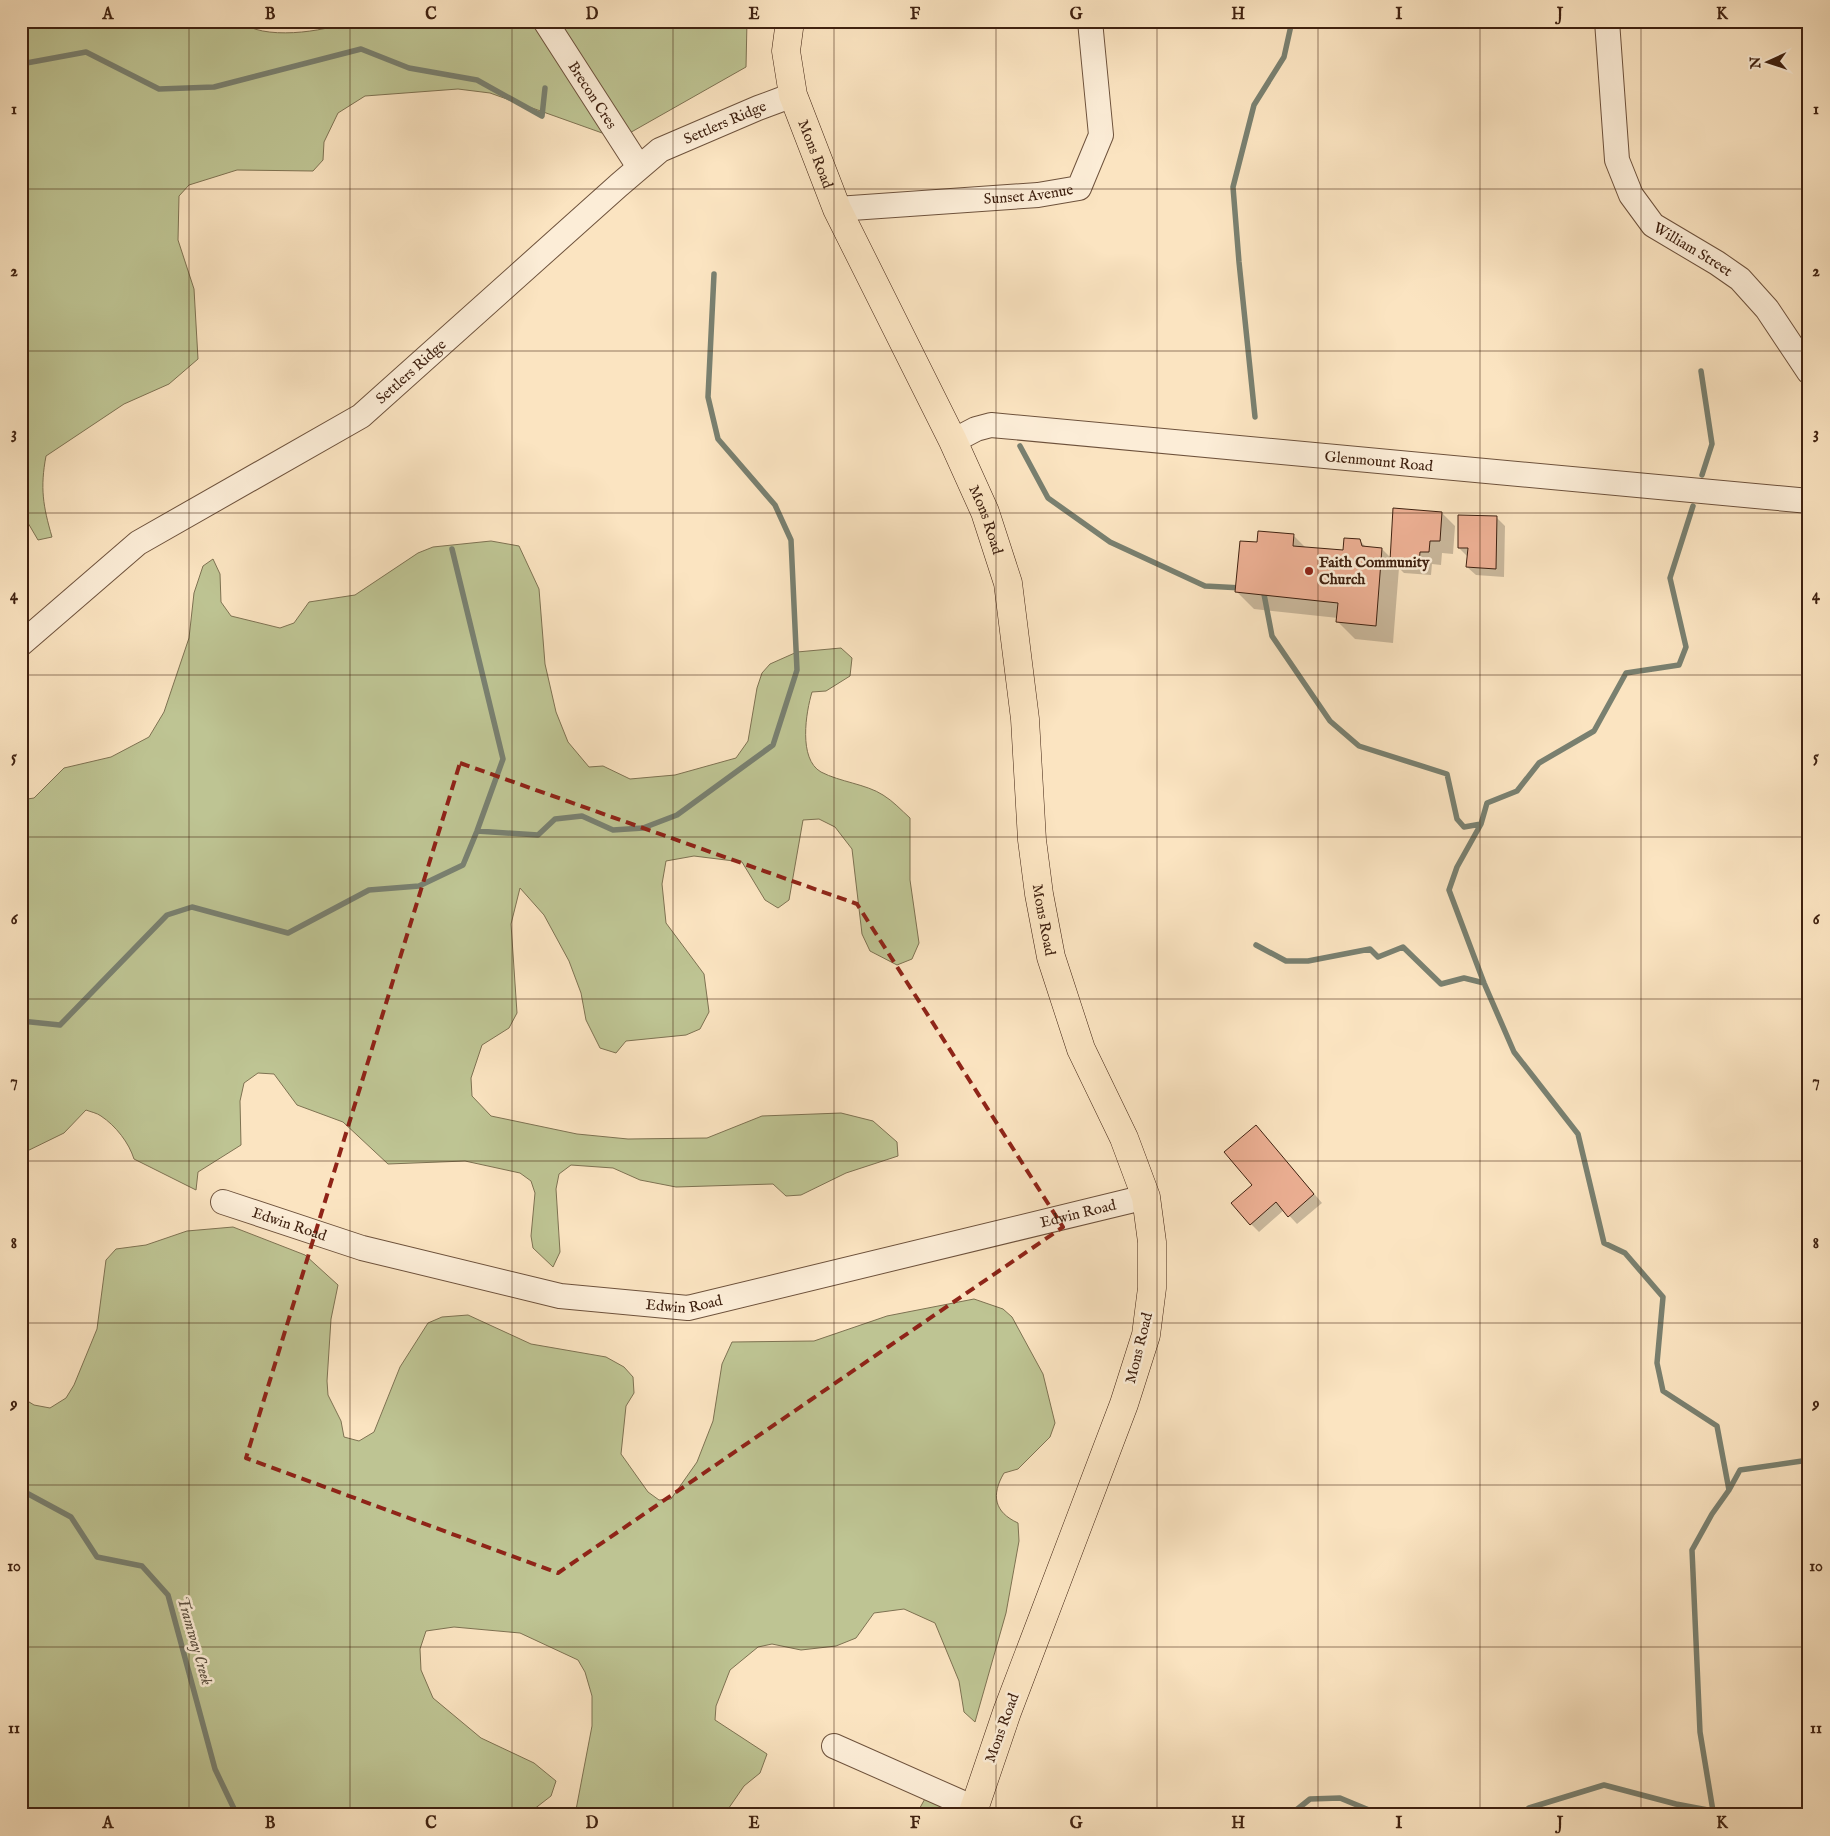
<svg xmlns="http://www.w3.org/2000/svg" width="1830" height="1836" viewBox="0 0 1830 1836" font-family="'IM FELL English',serif">
  <style>
    .green { fill: #bec493; stroke: #7e7252 }
    .shadow { fill: #0003 }
    .lines { fill: none; stroke-linecap: round; stroke-linejoin: round }
    .stream { stroke: #798070; stroke-width: 5.5 }
    .building { fill: #ecaf93; stroke: #3f2110 }
    .minor-casing { stroke: #6e523c; stroke-width: 26 }
    .major-casing { stroke: #3f2110; stroke-width: 29 }
    .minor { stroke: #fcedd7; stroke-width: 24 }
    .major { stroke: #fbe4c1; stroke-width: 28 }
    .marked { fill: none; stroke: #8f2418; stroke-width: 4; stroke-dasharray: 10 6; stroke-linejoin: round }
    .grid { fill: none; stroke: #3f2110; stroke-width: 1; stroke-opacity: 0.55 }
    .poi-dot { fill: #8f2418; stroke: #fcedd7; stroke-width: 2 }
    .labels { text-anchor: middle; dominant-baseline: central; stroke-width: 5; stroke-linejoin: round; paint-order: stroke }
    .street-label { font-size: 15px; fill: #3f2110; stroke: #fcedd7 }
    .poi-label { font-size: 15px; font-weight: bold; fill: #3f2110; stroke: #fcedd7; text-anchor: start }
    .water-label { font-size: 16px; font-style: italic; fill: #5c5040; stroke: #fcedd7 }
    .neatline { fill: none; stroke: #3f2110; stroke-width: 2 }
    .grid-label { font-size: 16px; text-anchor: middle; font-weight: bold; fill: #3f2110 }
  </style>
  <rect width="100%" height="100%" fill="#fbe4c1"/>
  <filter id="stains"><feTurbulence type="fractalNoise" baseFrequency=".004" numOctaves="4"/><feColorMatrix values="0 0 0 0 .2 0 0 0 0 .09 0 0 0 0 .02 0 0 0 .5 -.17"/></filter>
  <radialGradient id="worn" r=".72"><stop offset=".6" stop-color="#630" stop-opacity="0"/><stop offset="1" stop-color="#630" stop-opacity=".3"/></radialGradient>
  <path class="green" d="M21 21H241C260 41 326 32 349 21H747L746 67 619 139 490 93 458 89 365 96 338 113 324 142 323 160 313 171 237 170 189 185 179 196 178 240 194 289 198 359 169 384 124 404 46 456C40 488 43 506 52 537L38 540 21 511Z
    M491 541 519 546 539 589 545 664 556 712 568 742 589 767 603 766 630 779 675 775 736 758 748 741 757 688 762 673 770 664 797 652 841 648 852 658 850 676 826 691 812 692C806 712 798 759 821 772 840 782 866 784 883 795 893 801 901 810 910 818V880L919 943 912 959 897 965 870 951 862 934 852 849 835 827 819 819 803 820 789 900 778 908 765 900 742 862 694 856 666 861 662 884 666 923 704 974 709 1012 700 1029 686 1035 626 1041 616 1053 600 1048 586 1020 581 993 569 961 544 915 520 888 511 924 517 1013 509 1028 482 1045 471 1078 472 1096 491 1116 577 1134 628 1139 707 1138 762 1116 841 1113 873 1121 897 1142 898 1156 846 1173 801 1195 786 1196 773 1184 676 1187 640 1180 613 1168 571 1165 559 1174 556 1189 560 1252 553 1267 533 1248 531 1236 535 1193 531 1181 520 1173 465 1161 388 1164 343 1122 297 1105 274 1074 258 1073 244 1083 240 1101 241 1145 198 1172 196 1190 134 1159C129 1143 116 1126 101 1116 97 1113 91 1112 86 1110L64 1133 21 1154V800L34 798 64 768 111 757 149 737 164 712 189 638 194 593 203 566 213 559 220 574 221 602 231 616 280 628 294 623 309 602 355 595 418 553 433 547Z
    M233 1227 305 1255 338 1285 331 1319 327 1381 328 1395 341 1421 344 1437 359 1441 374 1432 400 1367 428 1323 442 1317 468 1315 531 1344 606 1357 624 1367 633 1377 634 1393 626 1406 621 1454 648 1492 659 1500 671 1499 697 1462 713 1421 722 1364 732 1342 814 1341 887 1316 974 1299 1003 1309 1012 1317 1043 1374 1055 1423 1050 1437 1018 1469 1004 1473C991 1495 994 1512 1018 1523L1019 1541 1006 1613 975 1722 964 1712 959 1681 935 1623 904 1609 874 1613 856 1638 836 1646 801 1650 772 1644 758 1647 730 1670 716 1706 715 1720 767 1754 760 1773 744 1786 724 1815H575L592 1726V1696L585 1672 578 1660 520 1633 454 1627 426 1631 420 1649 421 1670 433 1698 481 1738 534 1763 556 1781 551 1796 529 1813 521 1815H21V1397L34 1405 50 1408 66 1398 74 1385 97 1329 106 1260 116 1249 146 1245 187 1231Z
    M927 1795 951 1805 947 1815H916Z"/>
  <path class="shadow" d="M1442 513 1455 526 1453 554 1442 553 1441 565 1432 564 1431 575 1404 573 1399 568 1393 643 1355 639 1338 622V618L1254 609 1236 591 1258 544 1293 535 1307 549 1344 552 1359 540 1367 548 1382 549 1391 558Z
    M1496 517 1505 526 1504 577 1476 575 1467 567 1468 557 1459 548Z
    M1264 1135 1322 1203 1297 1224 1284 1210 1259 1232 1251 1224 1254 1186Z"/>
  <g class="lines">
    <path class="stream" d="M21 41 29 21
      M21 64 86 52 159 89 214 87 361 49 409 68 477 80 542 116 545 88
      M1701 371 1712 444 1702 475
      M1255 417 1239 262 1233 187 1254 105 1284 57 1292 21
      M1020 446 1048 498 1110 542 1205 586 1242 588
      M1693 506 1670 578 1686 647 1679 665 1626 673 1594 731 1539 763 1517 791 1487 803 1481 824 1457 867 1449 890 1484 983 1514 1052 1578 1134 1604 1243 1625 1253 1663 1297 1657 1363 1663 1391 1717 1426 1729 1490
      M1263 589 1272 636 1330 721 1359 746 1447 774 1457 819 1464 827 1481 824
      M477 831 538 835 555 819 582 816 613 830 643 828 677 815 773 745 797 670 791 540 775 505 718 439 708 397 714 274
      M1256 945 1286 961H1308L1370 949 1378 957 1403 947 1441 984 1464 978 1484 983
      M21 1021 60 1025 167 915 192 907 288 933 369 890 419 886 463 865 477 831 503 759 452 549
      M21 1490 71 1517 97 1557 142 1566 168 1595 215 1769 237 1815
      M1713 1811 1700 1732 1692 1550 1712 1514 1729 1490 1740 1470 1809 1460
      M1290 1815 1310 1799 1340 1798 1381 1815
      M1520 1815 1529 1808 1604 1785 1676 1804 1713 1811 1809 1812"/>
  </g>
  <path class="building" d="M1393 508 1442 512 1440 541H1430L1429 552H1420L1419 563 1390 561Z
    M1458 515 1497 516 1496 569 1466 567 1468 548H1458Z
    M1258 531 1294 534 1293 546 1343 550 1344 538 1360 539 1362 546 1382 548 1376 626 1336 622 1338 603 1235 592 1240 541 1257 542Z
    M1256 1125 1314 1194 1288 1217 1276 1202 1250 1225 1231 1203 1252 1185 1224 1152Z"/>
  <g class="lines">
    <g class="minor-casing">
      <g id="minor">
        <path id="s1" d="M545 21 639 167"/>
        <path id="s2" d="M1607 21 1617 160 1631 195 1653 225 1717 263 1740 279 1767 309 1809 372"/>
        <path id="s3" d="M837 209 1038 195 1079 188 1101 135 1090 21"/>
        <path id="s4" d="M953 441 976 429 991 425 1809 501"/>
        <path id="s5" d="M21 644 138 543 361 416 619 185 660 150 758 108 793 95"/>
        <path id="s6" d="M223 1202 362 1248 560 1296 688 1308 1146 1197"/>
        <path d="M834 1746 974 1808"/>
      </g>
    </g>
    <g class="major-casing">
      <g id="major">
        <path id="s7" d="M790 21 786 51 793 95 837 209 953 441 985 512 1008 583 1025 719 1032 840 1039 894 1051 957 1081 1049 1124 1138 1146 1197 1152 1242V1288L1146 1335 1124 1404 1007 1712 972 1815"/>
      </g>
    </g>
    <use href="#minor" class="minor"/>
    <use href="#major" class="major"/>
  </g>
  <path class="marked" d="M460 763 857 904 1063 1227 558 1573 246 1458Z"/>
  <path class="grid" d="M189 21V1815M350 21V1815M512 21V1815M673 21V1815M834 21V1815M996 21V1815M1157 21V1815M1318 21V1815M1480 21V1815M1641 21V1815M21 189H1809M21 351H1809M21 513H1809M21 675H1809M21 837H1809M21 999H1809M21 1161H1809M21 1323H1809M21 1485H1809M21 1647H1809"/>
  <circle class="poi-dot" cx="1309" cy="571" r="5"/>
  <g class="labels">
    <g class="street-label">
      <text stroke="none"><textPath href="#s1" startOffset="88">Brecon Cres</textPath></text>
      <text stroke="none"><textPath href="#s5" startOffset="882">Settlers Ridge</textPath></text>
      <text stroke="none"><textPath href="#s7" startOffset="138">Mons Road</textPath></text>
      <text stroke="none"><textPath href="#s3" startOffset="192">Sunset Avenue</textPath></text>
      <text stroke="none"><textPath href="#s2" startOffset="261">William Street</textPath></text>
      <text stroke="none"><textPath href="#s5" startOffset="478">Settlers Ridge</textPath></text>
      <text stroke="none"><textPath href="#s4" startOffset="431">Glenmount Road</textPath></text>
      <text stroke="none"><textPath href="#s7" startOffset="542">Mons Road</textPath></text>
      <text stroke="none"><textPath href="#s7" startOffset="948">Mons Road</textPath></text>
      <text stroke="none"><textPath href="#s6" startOffset="880">Edwin Road</textPath></text>
      <text stroke="none"><textPath href="#s6" startOffset="70">Edwin Road</textPath></text>
      <text stroke="none"><textPath href="#s6" startOffset="475">Edwin Road</textPath></text>
      <text transform="translate(1139 1348) rotate(-76)">Mons Road</text>
      <text transform="translate(1002 1728) rotate(-70)">Mons Road</text>
    </g>
    <g class="poi-label">
      <text x="1319" y="562">Faith Community<tspan x="1319" dy="17">Church</tspan></text>
    </g>
    <g class="water-label">
      <text transform="translate(194 1641) rotate(74)">Tramway Creek</text>
    </g>
  </g>
  <rect width="1830" height="1836" fill="none" stroke="#fbe4c1" stroke-width="55"/>
  <g transform="translate(1768 62) rotate(267)" stroke="#fcedd7" stroke-width="4" paint-order="stroke">
  <path d="M0-4L9 19L0 12L-9 19Z" fill="#3f2110"/>
  <text y="-8" font-size="14" font-weight="bold" text-anchor="middle" fill="#3f2110">N</text>
  </g>
  <rect x="28" y="28" width="1774" height="1780" class="neatline"/>
  <g class="grid-label">
    <text x="108" y="19">A</text>
    <text x="270" y="19">B</text>
    <text x="431" y="19">C</text>
    <text x="592" y="19">D</text>
    <text x="754" y="19">E</text>
    <text x="915" y="19">F</text>
    <text x="1076" y="19">G</text>
    <text x="1238" y="19">H</text>
    <text x="1399" y="19">I</text>
    <text x="1560" y="19">J</text>
    <text x="1722" y="19">K</text>
    <text x="14" y="114">1</text>
    <text x="1816" y="114">1</text>
    <text x="14" y="276">2</text>
    <text x="1816" y="276">2</text>
    <text x="14" y="438">3</text>
    <text x="1816" y="438">3</text>
    <text x="14" y="600">4</text>
    <text x="1816" y="600">4</text>
    <text x="14" y="762">5</text>
    <text x="1816" y="762">5</text>
    <text x="14" y="924">6</text>
    <text x="1816" y="924">6</text>
    <text x="14" y="1086">7</text>
    <text x="1816" y="1086">7</text>
    <text x="14" y="1248">8</text>
    <text x="1816" y="1248">8</text>
    <text x="14" y="1409">9</text>
    <text x="1816" y="1409">9</text>
    <text x="14" y="1571">10</text>
    <text x="1816" y="1571">10</text>
    <text x="14" y="1733">11</text>
    <text x="1816" y="1733">11</text>
    <text x="108" y="1828">A</text>
    <text x="270" y="1828">B</text>
    <text x="431" y="1828">C</text>
    <text x="592" y="1828">D</text>
    <text x="754" y="1828">E</text>
    <text x="915" y="1828">F</text>
    <text x="1076" y="1828">G</text>
    <text x="1238" y="1828">H</text>
    <text x="1399" y="1828">I</text>
    <text x="1560" y="1828">J</text>
    <text x="1722" y="1828">K</text>
  </g>
  <rect width="100%" height="100%" filter="url(#stains)"/>
  <rect width="100%" height="100%" fill="url(#worn)"/>
</svg>
